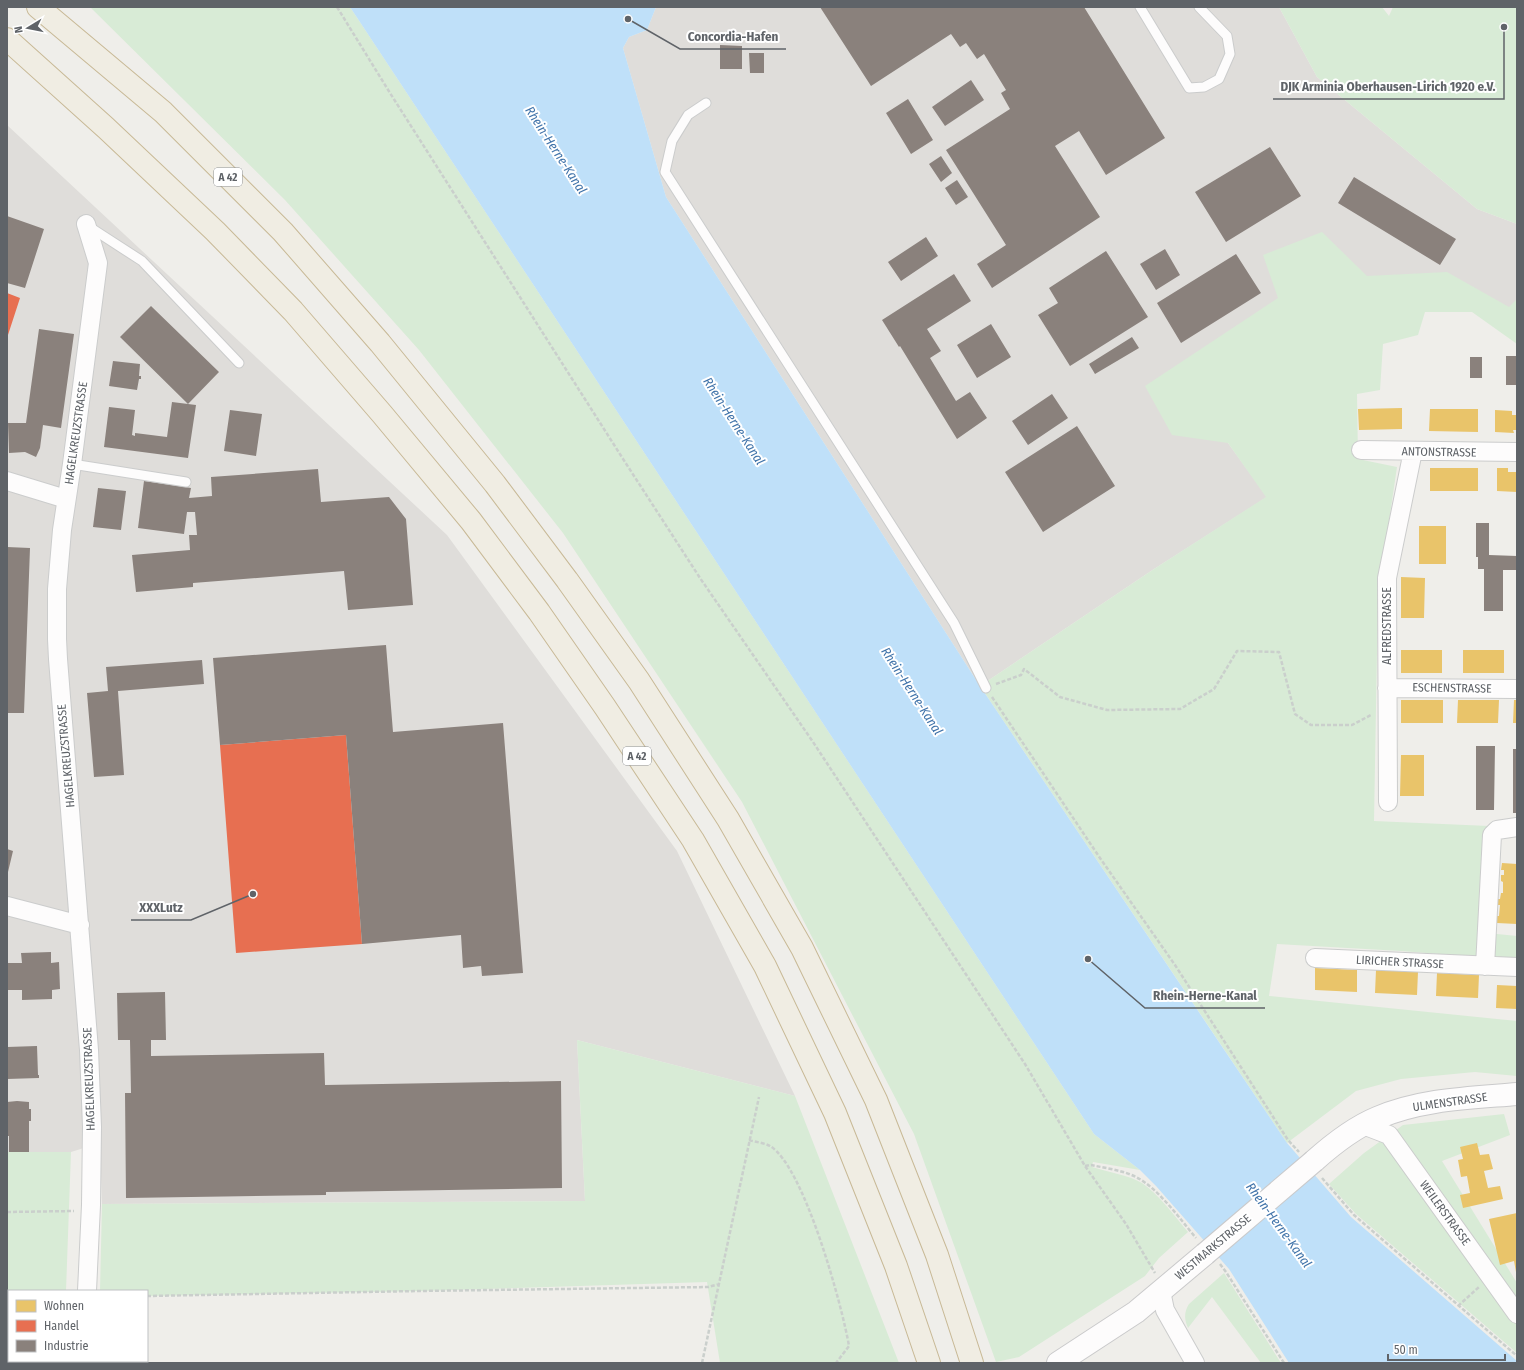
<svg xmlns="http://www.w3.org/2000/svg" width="1524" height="1370" viewBox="0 0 1524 1370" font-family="'Fira Sans Condensed',sans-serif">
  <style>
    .industrial { fill: #dfddda }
    .green { fill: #d8ebd6 }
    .water { fill: #bfe0f9 }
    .homes { fill: #e9c46a }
    .shops { fill: #e76f51 }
    .industry { fill: #8a817c }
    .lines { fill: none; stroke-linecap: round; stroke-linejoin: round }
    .lane-casing { stroke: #cbcccc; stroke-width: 11 }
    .street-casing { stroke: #cbcccc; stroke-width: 20 }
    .secondary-casing { stroke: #cacacb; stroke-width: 24 }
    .highway-casing { stroke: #c8b996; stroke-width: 24 }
    .path { stroke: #cacfcc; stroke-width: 2.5; stroke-dasharray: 4 2; stroke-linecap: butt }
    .lane { stroke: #fdfcfc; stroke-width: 9 }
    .street { stroke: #fdfcfc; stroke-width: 18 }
    .secondary { stroke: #fdfcfc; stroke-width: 22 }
    .highway { stroke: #f0ede3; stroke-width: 22 }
    .secondary-bridge-casing { stroke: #cacacb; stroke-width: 24; stroke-linecap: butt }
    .secondary-bridge { stroke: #fdfcfc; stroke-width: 22 }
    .labels { text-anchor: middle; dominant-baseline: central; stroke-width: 4; stroke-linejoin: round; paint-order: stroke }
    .shield { fill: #fff; stroke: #8f9295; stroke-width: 1 }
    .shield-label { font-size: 11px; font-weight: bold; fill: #5f6368 }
    .street-label { font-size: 12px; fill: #5f6368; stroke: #fff }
    .water-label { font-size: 13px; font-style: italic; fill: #4174aa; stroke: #fff }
    .leader { fill: none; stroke: #5f6368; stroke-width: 1.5 }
    .callout-dot { fill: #5f6368; stroke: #fff; stroke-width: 1.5 }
    .callout-label { font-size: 13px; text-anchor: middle; font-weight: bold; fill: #5f6368; stroke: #fff; stroke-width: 4; stroke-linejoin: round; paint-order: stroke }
  </style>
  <rect width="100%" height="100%" fill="#efeeea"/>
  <path class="industrial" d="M656 7H1279L1317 77 1477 209 1517 224V312L1426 293 1228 443 1267 497 1154 569 980 686 666 197 623 48 629 37 647 30Z
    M7 125 447 535 677 851 795 1096 577 1040 585 1201 102 1204 100 1143 71 1152H7Z"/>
  <path class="green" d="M90 7H350L1094 1134 1140 1170 1093 1162 1092 1167C1108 1172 1128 1175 1142 1183 1159 1194 1175 1217 1188 1232L1159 1258 1145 1276 1019 1357 996 1362 914 1134 742 802 563 533 419 350 285 200Z
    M1279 7H1382L1389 16 1393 7H1517V224L1477 209 1317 77Z
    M1322 232 1367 276 1447 272 1509 307 1517 299V344L1472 312H1425L1418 335 1383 344 1380 390 1357 394 1358 459 1397 467 1378 596 1374 821 1489 826 1487 933 1517 936V960L1401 951 1277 944 1269 996 1517 1021V1076L1475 1072 1401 1079 1356 1091 1287 1143 980 686 1154 569 1266 497 1228 443 1172 435 1145 386 1278 298 1263 255Z
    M577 1040 795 1096 899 1363H720L707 1282 419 1291 147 1296V1291H100L102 1204 585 1201Z
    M1504 1114 1510 1135 1442 1161 1517 1283V1353L1356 1214 1329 1184 1364 1153 1403 1125Z
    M7 1152H71L66 1291H9V1299H7Z
    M1224 1273 1281 1363H1261L1212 1297 1188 1328C1184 1319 1184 1312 1189 1304Z"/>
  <path class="water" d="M350 7H656L647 30 629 37 623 48 666 197 980 686 1225 1051 1287 1143 1351 1217 1517 1361V1363H1289L1229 1269 1156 1186 1140 1170 1094 1134Z"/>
  <path class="homes" d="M1402 408V429L1359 430 1358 409Z
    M1430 409H1478V432L1429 431Z
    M1495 410 1512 411V415H1517V430H1513L1514 433 1495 432Z
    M1430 468H1478V491H1430Z
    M1497 468H1508V472H1517V492L1497 491Z
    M1419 526H1446V564H1419Z
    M1401 577 1425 578 1424 618H1401Z
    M1401 650H1442V673H1401Z
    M1463 650H1504V673H1463Z
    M1401 700H1443V723H1401Z
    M1458 700H1499L1498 723H1457Z
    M1514 700H1517V723H1513Z
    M1401 755H1424V796H1400Z
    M1502 863 1517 864V924L1497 923V916H1499L1500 905H1498V899H1500L1501 893H1503V882L1501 881V875H1504V870H1501Z
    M1315 968 1357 970V992L1315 990Z
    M1376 970 1418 972 1417 995 1375 993Z
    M1437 973 1479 975 1478 998 1436 996Z
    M1497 985 1517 986V1009L1496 1008Z
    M1477 1143 1480 1155 1489 1154 1493 1169 1484 1171 1488 1188 1500 1186 1503 1199 1463 1208 1460 1195 1470 1193 1467 1176 1461 1177 1458 1160 1463 1159 1460 1147Z
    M1517 1213V1272H1516L1514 1261 1500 1265 1489 1219Z
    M119 1361H147V1363H120Z"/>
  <path class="shops" d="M7 293 20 298 7 338Z
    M346 735 362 944 236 953 220 745Z"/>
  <path class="industry" d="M820 7H1084L1165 138 1106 175 1079 131 1055 146 1100 217 992 288 977 264 1006 245 946 150 1010 109 1001 93 1006 90 984 54 977 59 966 43 960 47 951 34 871 86Z
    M720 45 742 46V69H720Z
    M749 53H764V73H750Z
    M971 80 984 100 945 126 932 107Z
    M908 99 933 140 911 154 886 113Z
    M1270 147 1301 196 1226 242 1195 192Z
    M941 156 952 173 941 182 929 164Z
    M1354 177 1456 239 1440 265 1338 203Z
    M957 180 968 197 956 205 945 188Z
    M7 216 44 229 25 288 7 283Z
    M926 237 938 256 901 281 888 262Z
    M1165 249 1180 275 1156 290 1140 264Z
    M1106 251 1148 317 1070 366 1038 315 1058 303 1049 288Z
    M1236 254 1261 293 1181 343 1157 303Z
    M954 274 971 301 927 329 941 351 930 358 956 401 970 392 987 418 957 439 900 346 899 347 882 320Z
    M151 306 219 372 188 404 120 337Z
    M991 324 1011 357 977 378 957 345Z
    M39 329 74 334 61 428 43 425 40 448 36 457 25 452 9 453 8 423H26Z
    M1132 337 1139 348 1095 374 1089 364Z
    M1506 356H1517V385H1506Z
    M1470 357H1482V378H1470Z
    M113 361 140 364 139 376H141V379H139L137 390 109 386Z
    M1052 394 1068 418 1028 445 1012 421Z
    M172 402 196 405 188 458 104 447 109 407 135 410 132 435 135 436V433L167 437Z
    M230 410 262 414 256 456 224 451Z
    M1077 426 1115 486 1043 532 1005 472Z
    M318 469 321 502 389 497 406 519 413 605 348 610 344 571 193 583V587L136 592 132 555 190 550 189 535H197L195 512H187L184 534 138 528 144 481 191 488 189 498 212 496 211 477Z
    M98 488 126 491 121 530 93 527Z
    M1476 523H1489V555L1517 556V570H1503V611H1484V569H1478V557H1476Z
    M7 547 30 548 24 713H7Z
    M386 645 393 732 503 723 523 973 482 976 481 966 463 968 461 935 362 944 346 735 220 745 213 658Z
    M202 660 204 684 118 691 124 775 94 777 87 693 108 691 106 667Z
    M1476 746H1495L1494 810H1476Z
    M1513 749H1517V813H1513Z
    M7 849 13 851 8 872H7Z
    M51 952V963L59 962 60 989 52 990V999L22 1000V990H7V963H22L21 953Z
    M165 992 166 1040H151V1056L324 1053 325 1085 561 1081 562 1188 326 1192V1195L126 1198 125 1093H131L130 1040H118L117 993Z
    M37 1046 38 1075H39V1078L7 1079V1047Z
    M17 1101 29 1102V1109H31V1121H29V1152H9V1136H7V1102Z"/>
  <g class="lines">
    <g class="lane-casing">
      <path id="lane" d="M1140 7 1189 88 1204 87 1219 79 1230 54 1227 36 1199 7
        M706 103 688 115 672 141 665 172 954 623 986 688
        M88 226 142 261 239 363
        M72 464 186 482
        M7 1306H9"/>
    </g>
    <g class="street-casing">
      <path id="street" d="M86 224 98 263 72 464 62 530 57 589V639L58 659 89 1050 92 1127 91 1205 87 1291
        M1361 450 1517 452
        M7 481 66 499
        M1387 688 1517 689
        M1388 802 1387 578 1413 451
        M7 906 80 925
        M1315 958 1517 967
        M1485 966 1492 835 1497 830 1517 827
        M1363 1125 1389 1135 1517 1314
        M1161 1291 1165 1310 1195 1363
        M86 1363V1361"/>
    </g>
    <g class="secondary-casing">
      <path id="secondary" d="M1314 1161C1333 1144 1353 1128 1377 1118 1421 1099 1470 1098 1517 1094
        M1058 1363 1136 1312 1205 1254"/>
    </g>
    <g class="highway-casing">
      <path id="highway" d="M38 7 163 112 283 232 380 343 495 484 567 580 639 681 728 819 802 948 876 1100 937 1255 972 1363
        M7 39 106 128 215 231 293 311 382 414 471 521 539 612 605 707 693 840 765 966 835 1113 896 1266 929 1363"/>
    </g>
    <path class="path" d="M337 7 390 93 625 462 700 578 813 742 1025 1064 1085 1166 1126 1224 1155 1273
      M996 684 1021 675 1024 669 1060 697 1107 710 1180 709 1214 689 1237 651 1279 652 1295 714 1311 725H1352L1371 715
      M992 697 1100 858 1175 965 1288 1140 1299 1152
      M749 1140C756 1142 764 1143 770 1146 804 1166 842 1305 849 1346L836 1363
      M1085 1166 1091 1165C1105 1168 1122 1170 1136 1177 1158 1188 1180 1219 1196 1238
      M1322 1178 1354 1215 1517 1356
      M7 1212 74 1211
      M1220 1264 1226 1272 1284 1363
      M147 1296 419 1291 708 1287 719 1284
      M1458 1306 1479 1287
      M702 1363 759 1097"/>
    <use href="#lane" class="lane"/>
    <use href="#street" class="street"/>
    <use href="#secondary" class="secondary"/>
    <use href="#highway" class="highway"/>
    <g class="secondary-bridge-casing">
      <path id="secondary-bridge" d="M1205 1254 1314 1161"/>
    </g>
    <use href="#secondary-bridge" class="secondary-bridge"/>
  </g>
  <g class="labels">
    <g class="shield">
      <rect x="214" y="168" width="28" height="18" rx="3"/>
      <rect x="623" y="747" width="28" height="18" rx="3"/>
    </g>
    <g class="shield-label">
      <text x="228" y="177">A 42</text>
      <text x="637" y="756">A 42</text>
    </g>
    <g class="street-label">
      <text transform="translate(76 433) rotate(-82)">HAGELKREUZSTRASSE</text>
      <text transform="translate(1439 452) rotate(1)">ANTONSTRASSE</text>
      <text transform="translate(1387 626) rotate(-90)">ALFREDSTRASSE</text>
      <text transform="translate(1452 688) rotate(1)">ESCHENSTRASSE</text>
      <text transform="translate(66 756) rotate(-95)">HAGELKREUZSTRASSE</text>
      <text transform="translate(1400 962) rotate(3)">LIRICHER STRASSE</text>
      <text transform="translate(89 1079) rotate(-92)">HAGELKREUZSTRASSE</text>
      <text transform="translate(1450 1102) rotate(-8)">ULMENSTRASSE</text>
      <text transform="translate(1445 1213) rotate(54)">WEILERSTRASSE</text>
      <text transform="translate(1213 1247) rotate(-40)">WESTMARKSTRASSE</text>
    </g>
    <g class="water-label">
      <text transform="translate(556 150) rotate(57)">Rhein-Herne-Kanal</text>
      <text transform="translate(734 421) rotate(57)">Rhein-Herne-Kanal</text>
      <text transform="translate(912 691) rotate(57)">Rhein-Herne-Kanal</text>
      <text transform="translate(1279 1225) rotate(54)">Rhein-Herne-Kanal</text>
    </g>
  </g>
  <path class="leader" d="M628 19L680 49H786M1504 27L1504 99H1273M253 894L191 920H131M1088 959L1145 1008H1265"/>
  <g class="callout-dot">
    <circle cx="628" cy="19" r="4"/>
    <circle cx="1504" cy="27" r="4"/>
    <circle cx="253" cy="894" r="4"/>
    <circle cx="1088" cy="959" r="4"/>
  </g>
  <g class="callout-label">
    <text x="733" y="41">Concordia-Hafen</text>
    <text x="1388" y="91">DJK Arminia Oberhausen-Lirich 1920 e.V.</text>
    <text x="161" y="912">XXXLutz</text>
    <text x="1205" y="1000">Rhein-Herne-Kanal</text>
  </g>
  <rect width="1524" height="1370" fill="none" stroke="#5f6368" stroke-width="16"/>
  <rect x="8" y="1290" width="140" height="72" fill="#ffffff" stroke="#bfc1c3"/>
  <rect x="16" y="1300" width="20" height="12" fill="#e9c46a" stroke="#bfc1c3"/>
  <text x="44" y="1310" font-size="12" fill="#5f6368">Wohnen</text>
  <rect x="16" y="1320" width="20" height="12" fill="#e76f51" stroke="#bfc1c3"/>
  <text x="44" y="1330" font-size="12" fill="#5f6368">Handel</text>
  <rect x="16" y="1340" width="20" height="12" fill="#8a817c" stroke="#bfc1c3"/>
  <text x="44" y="1350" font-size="12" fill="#5f6368">Industrie</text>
  <g transform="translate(28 28) rotate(260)" stroke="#ffffff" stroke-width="3" paint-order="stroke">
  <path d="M0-3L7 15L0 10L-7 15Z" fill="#5f6368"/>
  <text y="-6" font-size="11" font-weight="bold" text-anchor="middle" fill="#5f6368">N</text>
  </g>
  <path d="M1388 1354v6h117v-6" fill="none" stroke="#5f6368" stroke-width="2"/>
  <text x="1394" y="1354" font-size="12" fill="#5f6368" stroke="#ffffff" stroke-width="3" paint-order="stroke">50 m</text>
</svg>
